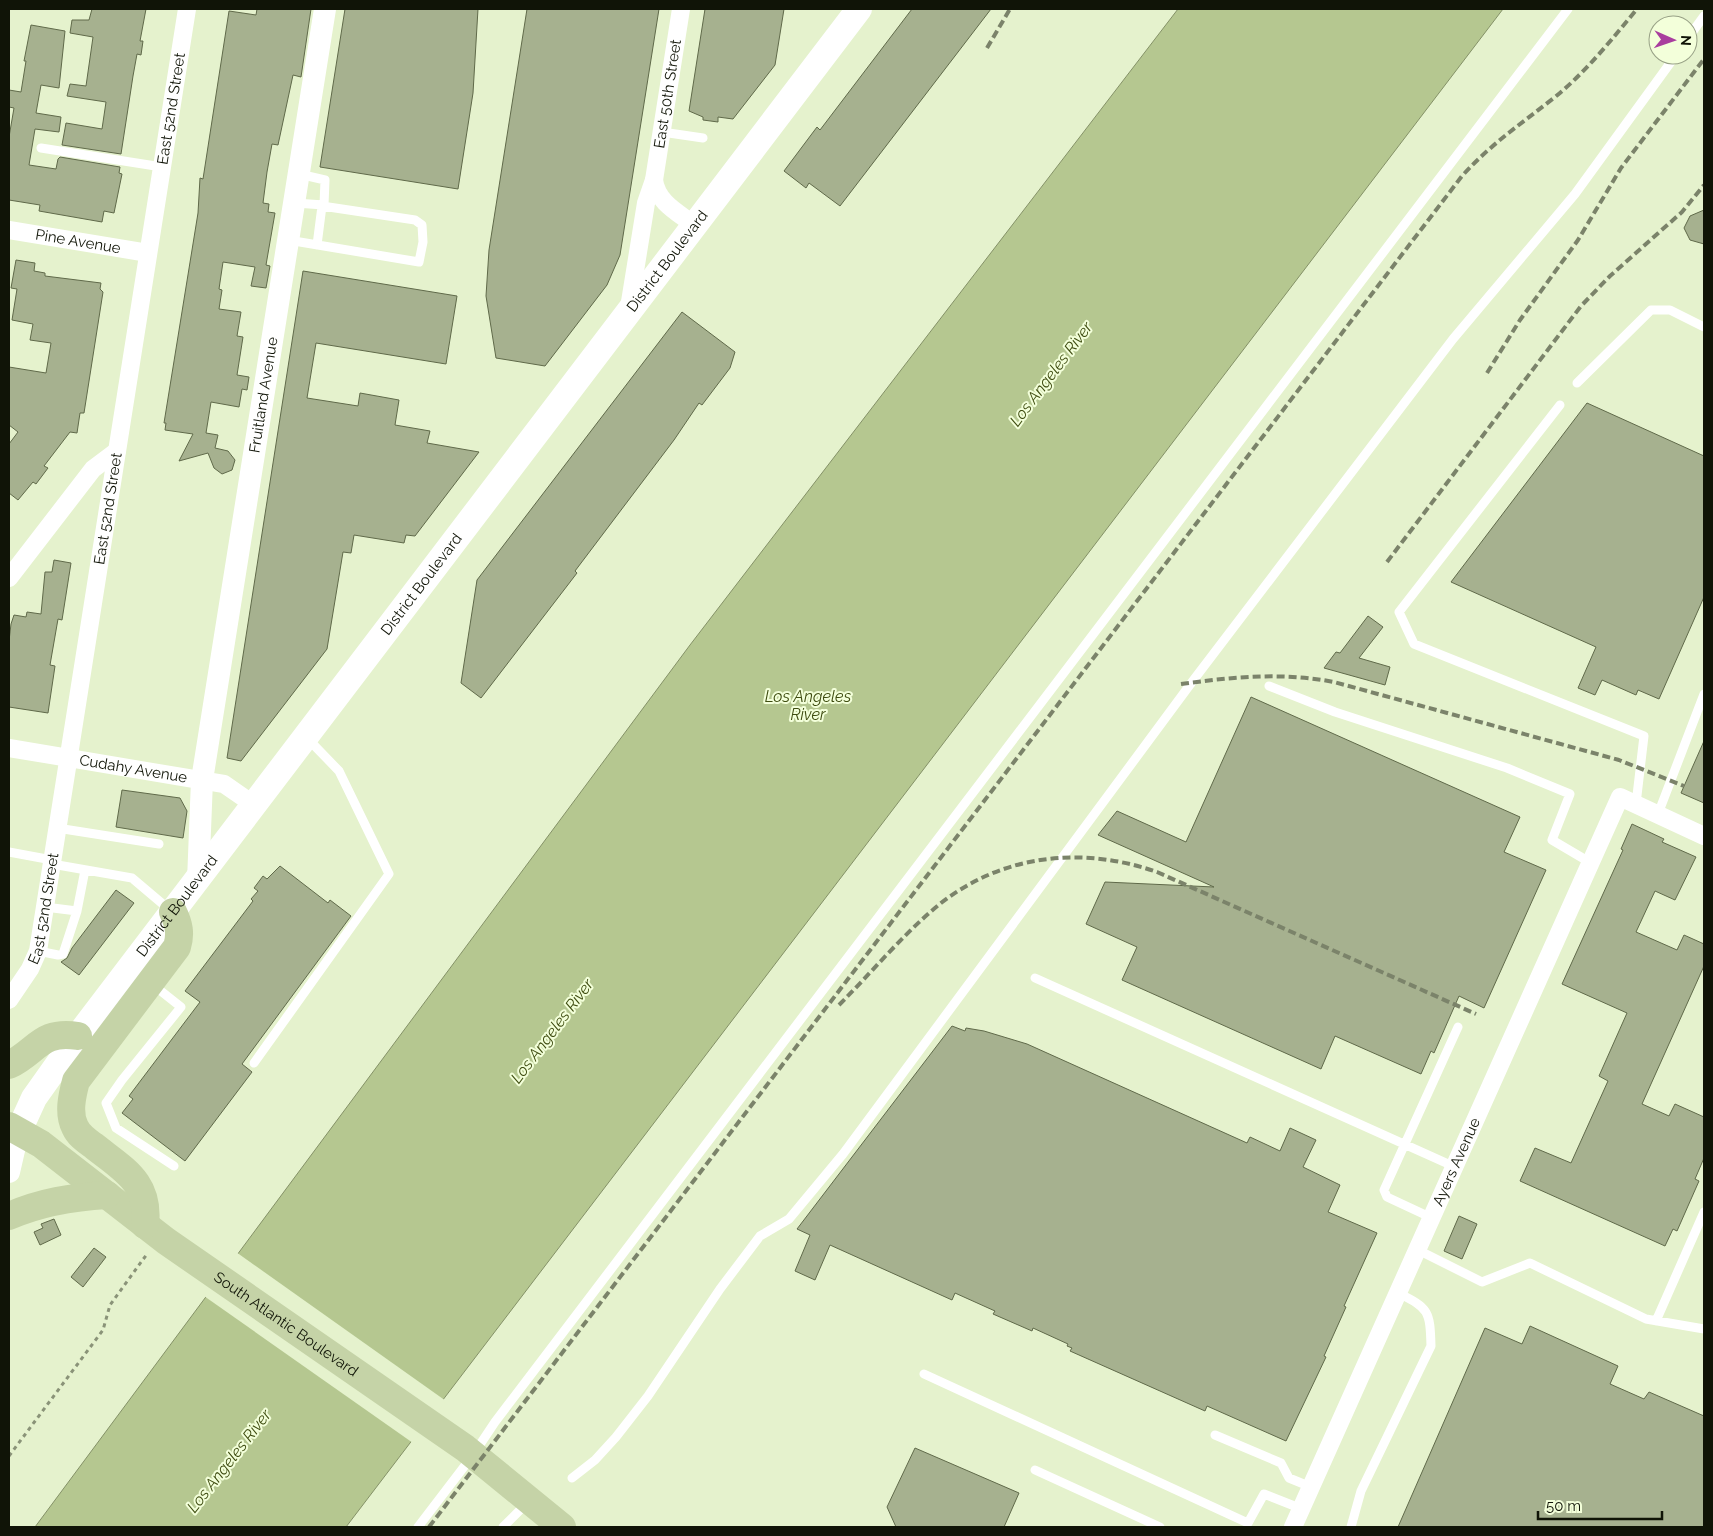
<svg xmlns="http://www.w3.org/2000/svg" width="1713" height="1536" viewBox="0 0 1713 1536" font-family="Raleway,sans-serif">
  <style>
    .water { fill: #b5c790; stroke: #849167 }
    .pier { fill: #e5f2cd }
    .building { fill: #a6b18f; stroke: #606a4a }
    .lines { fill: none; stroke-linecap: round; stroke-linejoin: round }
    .path { stroke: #8a9378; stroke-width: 3; stroke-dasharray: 4 4; stroke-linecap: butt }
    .service { stroke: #fff; stroke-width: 9 }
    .minor { stroke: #fff; stroke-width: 18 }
    .tertiary { stroke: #fff; stroke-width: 22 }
    .secondary { stroke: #fff; stroke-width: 26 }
    .primary { stroke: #c5d3a7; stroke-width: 28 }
    .rail { stroke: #7b836a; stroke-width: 4; stroke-dasharray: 8 4; stroke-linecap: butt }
    .labels { text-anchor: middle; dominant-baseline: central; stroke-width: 4; stroke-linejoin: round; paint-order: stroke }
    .street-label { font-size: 15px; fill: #101407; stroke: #f3ffda }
    .water-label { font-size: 16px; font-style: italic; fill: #3e4c10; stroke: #f3ffda }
  </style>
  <rect width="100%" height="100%" fill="#e5f2cd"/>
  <path class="water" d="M1178 9H1503L346 1527H35L690 645Z"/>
  <path class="pier" d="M236 1252 446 1401 413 1443 204 1296Z"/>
  <path class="building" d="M92 9H146L140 41H143L141 55 137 54 133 76 121 154 62 145 66 123 102 129 106 102 67 96 70 84 86 86 93 37 70 33 72 20H89Z
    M257 9H311L301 77 293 75 278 145 272 144 267 172 263 203 269 204 268 212 275 213 266 265 270 266 266 288 251 286 255 267 223 262 219 289 222 290 219 309 241 312 237 336 243 337 237 375 249 377 247 390 242 389 239 407 211 402 206 433 218 435 215 448 228 451 235 460 232 470 222 474 214 468 208 453 179 461 193 434 165 430 166 423H164L198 213 200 178 203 179 229 11 256 15Z
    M345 9H478L473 93 458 189 320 167Z
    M527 9H659L620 255 607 285 545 366 496 358 486 296 489 250Z
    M705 9H784L775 65 733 119 718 117V122L703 120V117L689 111Z
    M912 9H991L840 206 809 183 806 188 784 171 817 127 820 130Z
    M31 25 65 31 59 88 41 85 36 113 61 117 59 132 35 129 29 165 56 169 58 159 60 157 120 167 119 173 122 174 114 213 104 211 102 222 39 211 40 205 9 200V137L14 108 9 107V90L21 92 26 61H24Z
    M1704 210V244L1690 240 1684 228 1690 216Z
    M16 260 35 263 34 271 45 273V276L101 283 100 289 103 292 84 413H80L77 433 70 432 44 466 48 468 36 484 33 482 18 500 9 493V444L18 432 9 425V367L46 373 51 343 30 340 33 324 12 320 17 289 11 288Z
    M303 271 457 296 446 364 316 343 307 398 358 406 360 393 399 400 395 425 430 431 427 443 479 452 415 536 406 535 404 543 354 535 351 553 343 552 327 649 241 761 227 758Z
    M682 312 735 352 730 368 702 405 699 403 674 440 575 571 577 573 481 698 461 683 477 580Z
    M1587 403 1704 456V597L1659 699 1638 690 1636 695 1602 680 1595 695 1578 688 1596 647 1451 582Z
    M54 560 71 563 62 620 58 619 50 665 55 666 48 713 9 707V641L11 624 14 615 26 617 27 612 41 614 45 572H52Z
    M1368 616 1383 627 1359 658 1390 667 1385 685 1324 668 1336 652 1340 653Z
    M1251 697 1520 817 1504 852 1546 870 1484 1008 1459 996 1434 1053 1431 1051 1421 1074 1335 1036 1321 1069 1122 980 1137 947 1086 924 1105 882 1214 887 1098 835 1117 811 1186 842Z
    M1704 741V803L1681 793Z
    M122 790 180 798 187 811 183 838 116 827Z
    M1632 824 1664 839 1662 842 1696 857 1675 900 1655 891 1636 932 1677 950 1684 935 1704 944V966L1642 1104 1669 1116 1675 1104 1704 1117V1158L1695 1179 1699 1181 1677 1231 1673 1229 1665 1246 1520 1181 1535 1148 1571 1163 1608 1081 1599 1076 1627 1013 1562 984 1623 850 1621 849Z
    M280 866 328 903 330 900 351 916 242 1064 252 1072 185 1161 122 1113 133 1099 129 1096 200 1002 185 991 253 901 251 899 258 891 254 888 263 876 267 879Z
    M116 890 134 903 79 975 61 962 67 958 72 948Z
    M952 1026 965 1031 966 1028 984 1031 1027 1044 1247 1143 1250 1137 1280 1151 1290 1128 1316 1140 1303 1167 1340 1185 1328 1212 1377 1233 1344 1306 1346 1307 1324 1356 1326 1357 1286 1441 1207 1406 1205 1411 1070 1351 1072 1348 1067 1346 1068 1344 1033 1328 1032 1331 993 1314 995 1311 955 1293 952 1300 830 1245 815 1280 795 1271 810 1235 797 1229Z
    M1459 1216 1477 1224 1462 1259 1444 1251Z
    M54 1219 61 1235 40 1245 34 1232 43 1228 41 1224Z
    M94 1248 106 1257 83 1287 71 1277Z
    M1530 1326 1618 1366 1610 1384 1644 1399 1649 1392 1704 1416V1527H1398L1485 1328 1522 1344Z
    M915 1448 1019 1493 1004 1527H896L887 1507Z"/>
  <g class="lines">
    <path class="path" d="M9 1456 103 1330 110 1305 147 1254"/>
    <path class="service" d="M1688 38 1704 16
      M662 132 703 138
      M41 148 162 167
      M295 203 324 205 325 180 299 174
      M288 240 419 262 423 242 422 225 415 220 322 206 317 245
      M1577 383 1651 310H1670L1704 327
      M1560 405 1399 612 1414 644 1644 736 1636 804
      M1269 686 1335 712 1507 768 1570 794 1552 840 1591 863
      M1658 814 1704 694
      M57 828 159 844
      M9 852 52 860
      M52 864 132 878 171 911
      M45 907 77 911 85 870
      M38 951 58 955 63 954 77 911
      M1035 978 1455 1167
      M152 984 181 1007 122 1080 106 1103 116 1128 174 1166
      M254 1063 389 874 339 771 308 739
      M1432 1218 1387 1197 1384 1190 1458 1027
      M1418 1250 1482 1282 1530 1263 1646 1319 1704 1329
      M1656 1321 1704 1212
      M924 1374 1248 1523 1264 1494 1302 1509
      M1215 1435 1281 1463 1289 1478 1311 1487
      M1035 1470 1160 1527
      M572 1478 595 1460 616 1437 648 1396 720 1289 760 1236 789 1219 843 1154 1192 682 1453 339 1575 194 1676 55
      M418 1527 473 1455 495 1422 1568 9
      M503 1527 527 1503
      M1351 1527 1361 1491 1431 1346C1430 1311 1429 1308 1398 1293"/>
    <g class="minor">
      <path d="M654 180C657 202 677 212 693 224"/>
      <path id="s1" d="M9 230 148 253"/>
      <path id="s2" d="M629 308 646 203 654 180 681 9"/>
      <path d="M9 578 93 469 117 451"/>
      <path id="s3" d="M9 748 224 784 253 804"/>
      <path id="s4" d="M9 1000 30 969 38 951 187 9"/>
      <path id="s5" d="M1293 1527 1620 797 1704 836"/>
    </g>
    <g class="tertiary">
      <path id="s6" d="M198 881 202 780 325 9"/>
      <path d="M9 1172 18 1133"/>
    </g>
    <path class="secondary" id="s7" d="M18 1133 34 1098 78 1036 859 9"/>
    <g class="primary">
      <path d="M9 1065C38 1051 40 1030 78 1036"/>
      <path id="s8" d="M9 1126 41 1144 166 1241 465 1448 562 1527"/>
      <path d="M9 1216C41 1202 72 1197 107 1195"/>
      <path d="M145 1225C150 1182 124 1170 94 1146 87 1141 79 1136 75 1127 68 1113 72 1096 76 1081L177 947C181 934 179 924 173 912"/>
    </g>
    <path class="rail" d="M987 48 1010 9
      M1487 373 1520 320 1578 240 1621 168 1704 59
      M1387 562 1581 306 1610 276 1682 212 1704 185
      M1181 684C1232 677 1283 672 1334 682L1619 760 1684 786
      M839 1005C873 971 904 933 941 903 1004 854 1083 846 1157 872L1476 1014
      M429 1527 1462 176C1492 143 1521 124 1555 97 1586 72 1612 39 1637 9"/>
  </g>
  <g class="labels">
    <g class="street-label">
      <text stroke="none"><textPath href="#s2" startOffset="218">East 50th Street</textPath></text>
      <text stroke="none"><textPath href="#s4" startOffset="910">East 52nd Street</textPath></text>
      <text stroke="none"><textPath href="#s1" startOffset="70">Pine Avenue</textPath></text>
      <text stroke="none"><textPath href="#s7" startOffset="1088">District Boulevard</textPath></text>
      <text stroke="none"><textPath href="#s6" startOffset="491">Fruitland Avenue</textPath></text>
      <text stroke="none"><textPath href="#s4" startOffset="505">East 52nd Street</textPath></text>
      <text stroke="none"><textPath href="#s7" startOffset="682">District Boulevard</textPath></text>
      <text stroke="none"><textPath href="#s3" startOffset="126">Cudahy Avenue</textPath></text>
      <text stroke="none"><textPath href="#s4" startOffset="100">East 52nd Street</textPath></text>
      <text stroke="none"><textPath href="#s7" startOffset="278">District Boulevard</textPath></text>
      <text stroke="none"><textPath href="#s5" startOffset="400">Ayers Avenue</textPath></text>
      <text stroke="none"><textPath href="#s8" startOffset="341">South Atlantic Boulevard</textPath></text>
    </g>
    <g class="water-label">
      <text transform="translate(1051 374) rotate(-53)">Los Angeles River</text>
      <text x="808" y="696">Los Angeles<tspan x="808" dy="18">River</tspan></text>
      <text transform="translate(552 1031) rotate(-53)">Los Angeles River</text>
      <text transform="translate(229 1461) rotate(-52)">Los Angeles River</text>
    </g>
  </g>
  <rect width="1713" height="1536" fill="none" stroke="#101407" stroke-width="20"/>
  <g transform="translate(1673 40) rotate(92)"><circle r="24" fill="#f3ffda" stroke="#98a186"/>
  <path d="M0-4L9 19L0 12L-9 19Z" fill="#a93e9e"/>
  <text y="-8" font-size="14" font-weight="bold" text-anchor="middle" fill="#101407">N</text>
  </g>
  <path d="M1538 1511v8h124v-8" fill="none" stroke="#101407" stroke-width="2.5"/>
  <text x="1546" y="1511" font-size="15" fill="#101407" stroke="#f3ffda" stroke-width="4" paint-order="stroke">50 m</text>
</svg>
